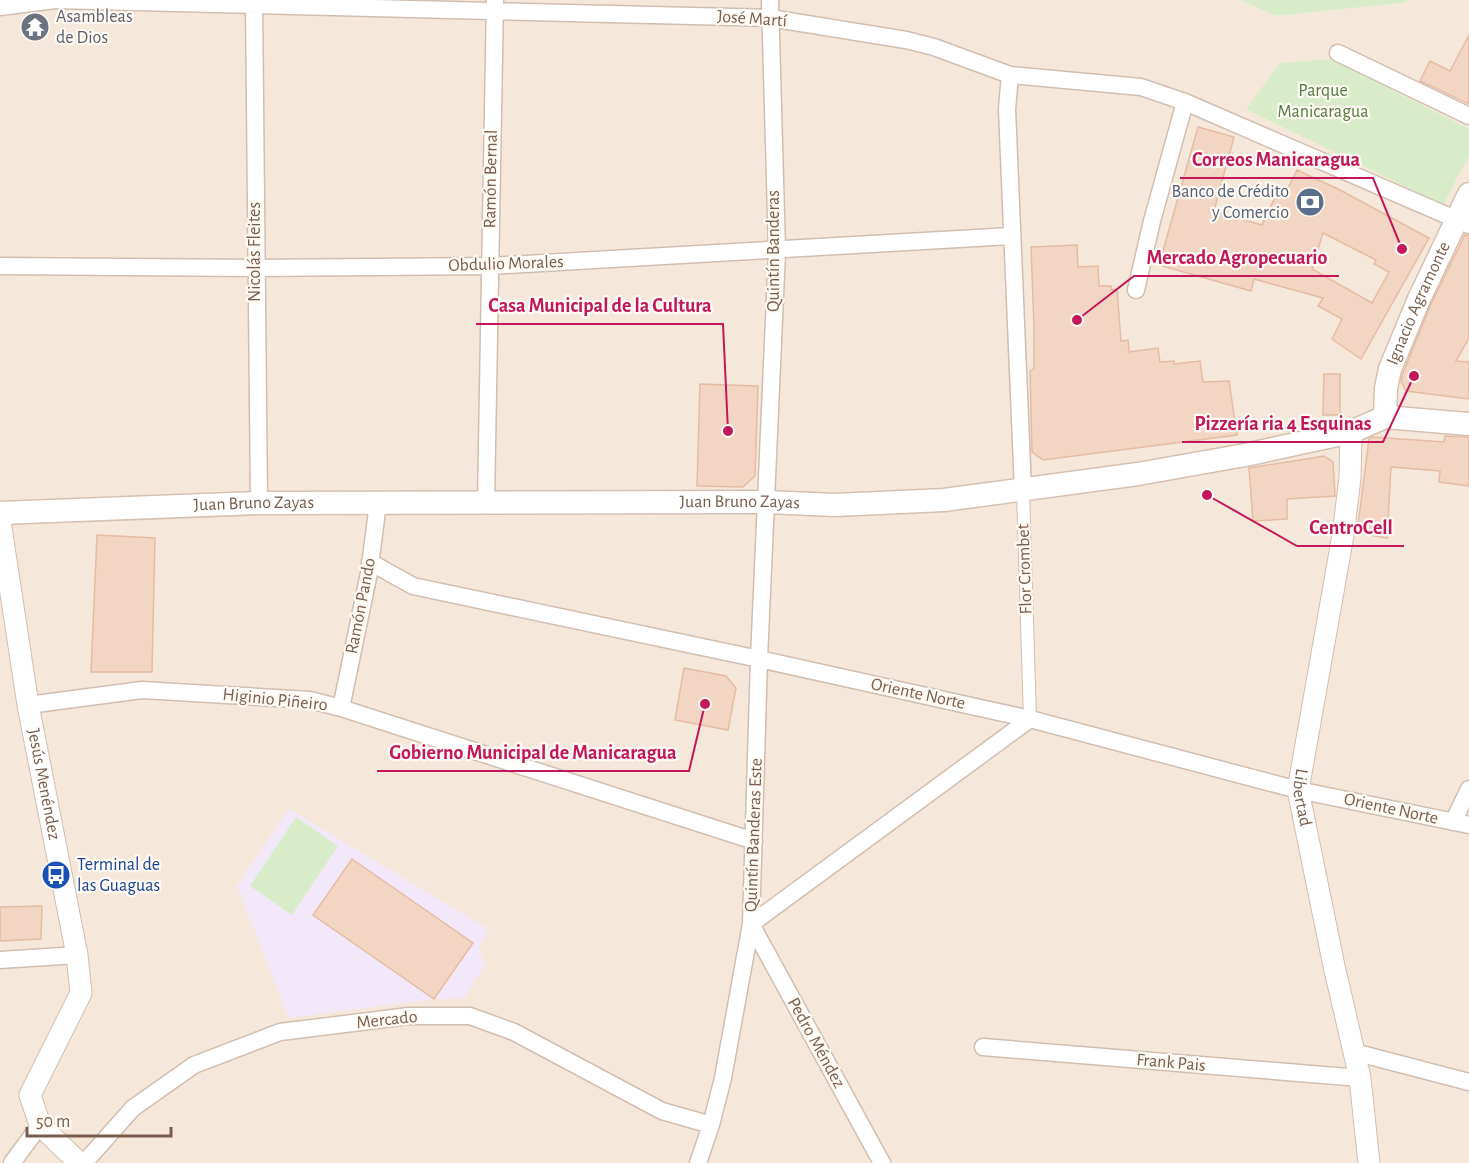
<svg xmlns="http://www.w3.org/2000/svg" width="1469" height="1163" viewBox="0 0 1469 1163" font-family="'Alegreya Sans',sans-serif">
  <style>
    .residential { fill: #f5e8da }
    .education { fill: #f3e8fa }
    .green { fill: #d8ecc9 }
    .building { fill: #f3d5c3; stroke: #e6bba3; stroke-width: 1.5; fill-rule: evenodd }
    .lines { fill: none; stroke-linecap: round; stroke-linejoin: round }
    .pedestrian-casing { stroke: #d1beb0; stroke-width: 14 }
    .minor-casing { stroke: #d1beb0; stroke-width: 19 }
    .tertiary-casing { stroke: #d1beb0; stroke-width: 23 }
    .secondary-casing { stroke: #d6c0b0; stroke-width: 25 }
    .pedestrian { stroke: #fff; stroke-width: 12 }
    .minor { stroke: #fff; stroke-width: 16 }
    .tertiary { stroke: #fff; stroke-width: 21 }
    .secondary { stroke: #fff; stroke-width: 22 }
    .labels { text-anchor: middle; dominant-baseline: central; stroke-width: 4.5; stroke-linejoin: round; paint-order: stroke }
    .worship-label { font-size: 18px; fill: #5b616d; stroke: #fffaf3; text-anchor: start }
    .street-label { font-size: 18px; fill: #7a5c4d; stroke: #fffaf3 }
    .park-label { font-size: 18px; fill: #537a41; stroke: #fffaf3 }
    .service-label { font-size: 18px; fill: #4e5e75; stroke: #fffaf3; text-anchor: end }
    .transit-label { font-size: 18px; fill: #164399; stroke: #fffaf3; text-anchor: start }
    .leader { fill: none; stroke: #c2185b; stroke-width: 2 }
    .callout-dot { fill: #c2185b; stroke: #fffaf3; stroke-width: 2 }
    .callout-label { font-size: 20px; text-anchor: middle; font-weight: bold; fill: #c2185b; stroke: #fffaf3; stroke-width: 4.5; stroke-linejoin: round; paint-order: stroke }
  </style>
  <rect width="100%" height="100%" fill="#fdf6ec"/>
  <path class="residential" d="M0 0H1240L1276 16 1402 3 1410 0H1469V1163H0Z"/>
  <path class="education" d="M289 809 488 929 479 947 485 965 464 998 434 999 289 1018 237 886Z"/>
  <path class="green" d="M1240 0H1410L1402 3 1276 16Z
    M1330 59 1469 129V155L1443 205 1246 109 1280 63Z
    M296 817 338 846 292 915 250 886Z"/>
  <path class="building" d="M1469 35V104L1420 81 1430 61 1450 71Z
    M1198 127 1234 137 1214 211 1262 225 1278 191 1285 194 1297 170 1340 190 1429 238 1361 359 1332 339 1342 319 1318 306 1323 298 1254 279 1251 291 1159 265ZM1323 233 1376 260 1374 264 1389 272 1372 303 1312 269Z
    M1465 235H1469V338L1456 361 1469 362V399L1406 391 1401 381 1403 373 1431 304Z
    M1077 245 1078 267 1098 266 1099 286H1111V290L1117 289 1121 341 1128 340 1129 352 1158 348 1160 362 1174 361V364L1200 361 1203 382 1229 381 1237 435 1043 460 1032 452 1030 371 1034 369V326L1031 247Z
    M1324 374H1340V415H1323Z
    M700 384 758 386 755 476 743 487 697 486Z
    M1445 436 1469 437V486L1439 482 1440 471 1391 467 1387 538 1357 533 1369 439 1372 437 1444 442Z
    M1324 456 1333 462 1335 496 1287 499V519L1253 521 1249 468Z
    M97 535 155 538 152 672H91Z
    M684 668 726 676 736 688 728 730 675 720Z
    M352 859 473 943 434 999 313 915Z
    M42 906 41 939 0 941V907Z"/>
  <g class="lines">
    <g class="pedestrian-casing">
      <path id="pedestrian" d="M1023 490 1030 719"/>
    </g>
    <g class="minor-casing">
      <path id="minor" d="M254 0 259 503
        M0 7 55 0 770 18 906 40 934 47 1010 75 1141 87 1185 102 1469 225
        M1338 53 1469 116
        M1010 75 1007 109 1023 490
        M0 266 255 268 490 266 1011 236
        M1136 290 1152 221 1185 102
        M486 502 495 0
        M370 562 413 586 759 659 1030 719 1298 790 1469 825
        M28 705 142 690 310 700 341 708 754 841
        M341 708 369 573 378 503
        M1453 822 1469 789
        M0 960 77 955
        M983 1047 1360 1078
        M1354 1052 1469 1082
        M12 1163 40 1125
        M84 1163 133 1108 194 1065 280 1032 409 1016H470L514 1032 662 1111 711 1125
        M698 1163 711 1125 723 1078 751 924 759 659 777 251 770 0
        M882 1163 751 924 1030 719"/>
    </g>
    <g class="tertiary-casing">
      <g id="tertiary">
        <path id="s1" d="M1351 432 1350 478 1343 535 1298 790 1334 966 1360 1078 1369 1163"/>
        <path id="s2" d="M0 521 28 705 77 955 81 993 30 1095 40 1125 79 1163"/>
      </g>
    </g>
    <g class="secondary-casing">
      <g id="secondary">
        <path id="s3" d="M1385 417 1386 388 1390 369 1419 299 1469 194"/>
        <path id="s4" d="M0 513 259 503 767 502 835 505 944 500 1138 474 1245 455 1351 432 1385 417 1469 424"/>
      </g>
    </g>
    <use href="#pedestrian" class="pedestrian"/>
    <use href="#minor" class="minor"/>
    <use href="#tertiary" class="tertiary"/>
    <use href="#secondary" class="secondary"/>
  </g>
  <defs>
    <g id="temple-disc" transform="scale(1.5)"><circle r="9.5" fill="#6b7280" stroke="#fffaf3"/><path d="M0-6L5-2H3V0L6.5 2.5H4V6H1.5V3h-3V6H-4V2.5H-6.5L-3 0V-2H-5Z" fill="#fff"/></g>
    <g id="bank-disc" transform="scale(1.5)"><circle r="9.5" fill="#5c6f8a" stroke="#fffaf3"/><path d="M-6-4H6V4H-6ZM0-2.3a2.3 2.3 0 1 0 0 4.6a2.3 2.3 0 1 0 0-4.6Z" fill="#fff"/></g>
    <g id="bus-disc" transform="scale(1.5)"><circle r="9.5" fill="#1a4fb4" stroke="#fffaf3"/><path d="M-5-6H5V4H4V6H2V4H-2V6H-4V4H-5ZM-3.5-4V0h7V-4ZM-3.5 1.2v1.5H-2V1.2ZM2 1.2v1.5H3.5V1.2Z" fill="#fff"/></g>
  </defs>
  <g fill-rule="evenodd">
    <use href="#temple-disc" x="35" y="27"/>
    <use href="#bank-disc" x="1310" y="202"/>
    <use href="#bus-disc" x="56" y="875"/>
  </g>
  <g class="labels">
    <g class="worship-label">
      <text x="56" y="17">Asambleas<tspan x="56" dy="21">de Dios</tspan></text>
    </g>
    <g class="street-label">
      <text transform="translate(752 19) rotate(4)">José Martí</text>
      <text transform="translate(491 179) rotate(-89)">Ramón Bernal</text>
      <text transform="translate(774 251) rotate(-90)">Quintín Banderas</text>
      <text transform="translate(255 252) rotate(-90)">Nicolás Fleites</text>
      <text transform="translate(506 264) rotate(-2)">Obdulio Morales</text>
      <text stroke="none"><textPath href="#s3" startOffset="120">Ignacio Agramonte</textPath></text>
      <text stroke="none"><textPath href="#s4" startOffset="740">Juan Bruno Zayas</textPath></text>
      <text stroke="none"><textPath href="#s4" startOffset="254">Juan Bruno Zayas</textPath></text>
      <text transform="translate(1025 569) rotate(-92)">Flor Crombet</text>
      <text transform="translate(361 606) rotate(-79)">Ramón Pando</text>
      <text transform="translate(918 694) rotate(12)">Oriente Norte</text>
      <text transform="translate(275 700) rotate(6)">Higinio Piñeiro</text>
      <text stroke="none"><textPath href="#s2" startOffset="267">Jesús Menéndez</textPath></text>
      <text stroke="none"><textPath href="#s1" startOffset="370">Libertad</textPath></text>
      <text transform="translate(1391 809) rotate(12)">Oriente Norte</text>
      <text transform="translate(754 835) rotate(-88)">Quintín Banderas Este</text>
      <text transform="translate(387 1020) rotate(-6)">Mercado</text>
      <text transform="translate(816 1043) rotate(61)">Pedro Méndez</text>
      <text transform="translate(1171 1063) rotate(5)">Frank Pais</text>
    </g>
    <g class="park-label">
      <text x="1323" y="91">Parque<tspan x="1323" dy="21">Manicaragua</tspan></text>
    </g>
    <g class="service-label">
      <text x="1289" y="192">Banco de Crédito<tspan x="1289" dy="21">y Comercio</tspan></text>
    </g>
    <g class="transit-label">
      <text x="77" y="865">Terminal de<tspan x="77" dy="21">las Guaguas</tspan></text>
    </g>
  </g>
  <path class="leader" d="M1402 249L1373 178H1180M1077 320L1134 276H1339M728 431L723 324H476M1414 376L1383 442H1182M1207 495L1297 546H1404M705 704L689 771H377"/>
  <g class="callout-dot">
    <circle cx="1402" cy="249" r="6"/>
    <circle cx="1077" cy="320" r="6"/>
    <circle cx="728" cy="431" r="6"/>
    <circle cx="1414" cy="376" r="6"/>
    <circle cx="1207" cy="495" r="6"/>
    <circle cx="705" cy="704" r="6"/>
  </g>
  <g class="callout-label">
    <text x="1276" y="166">Correos Manicaragua</text>
    <text x="1237" y="264">Mercado Agropecuario</text>
    <text x="600" y="312">Casa Municipal de la Cultura</text>
    <text x="1283" y="430">Pizzería ria 4 Esquinas</text>
    <text x="1351" y="534">CentroCell</text>
    <text x="533" y="759">Gobierno Municipal de Manicaragua</text>
  </g>
  <path d="M27 1127v9h144v-9" fill="none" stroke="#7a5c4d" stroke-width="3"/>
  <text x="36" y="1127" font-size="18" fill="#7a5c4d" stroke="#fffaf3" stroke-width="4.5" paint-order="stroke">50 m</text>
</svg>
